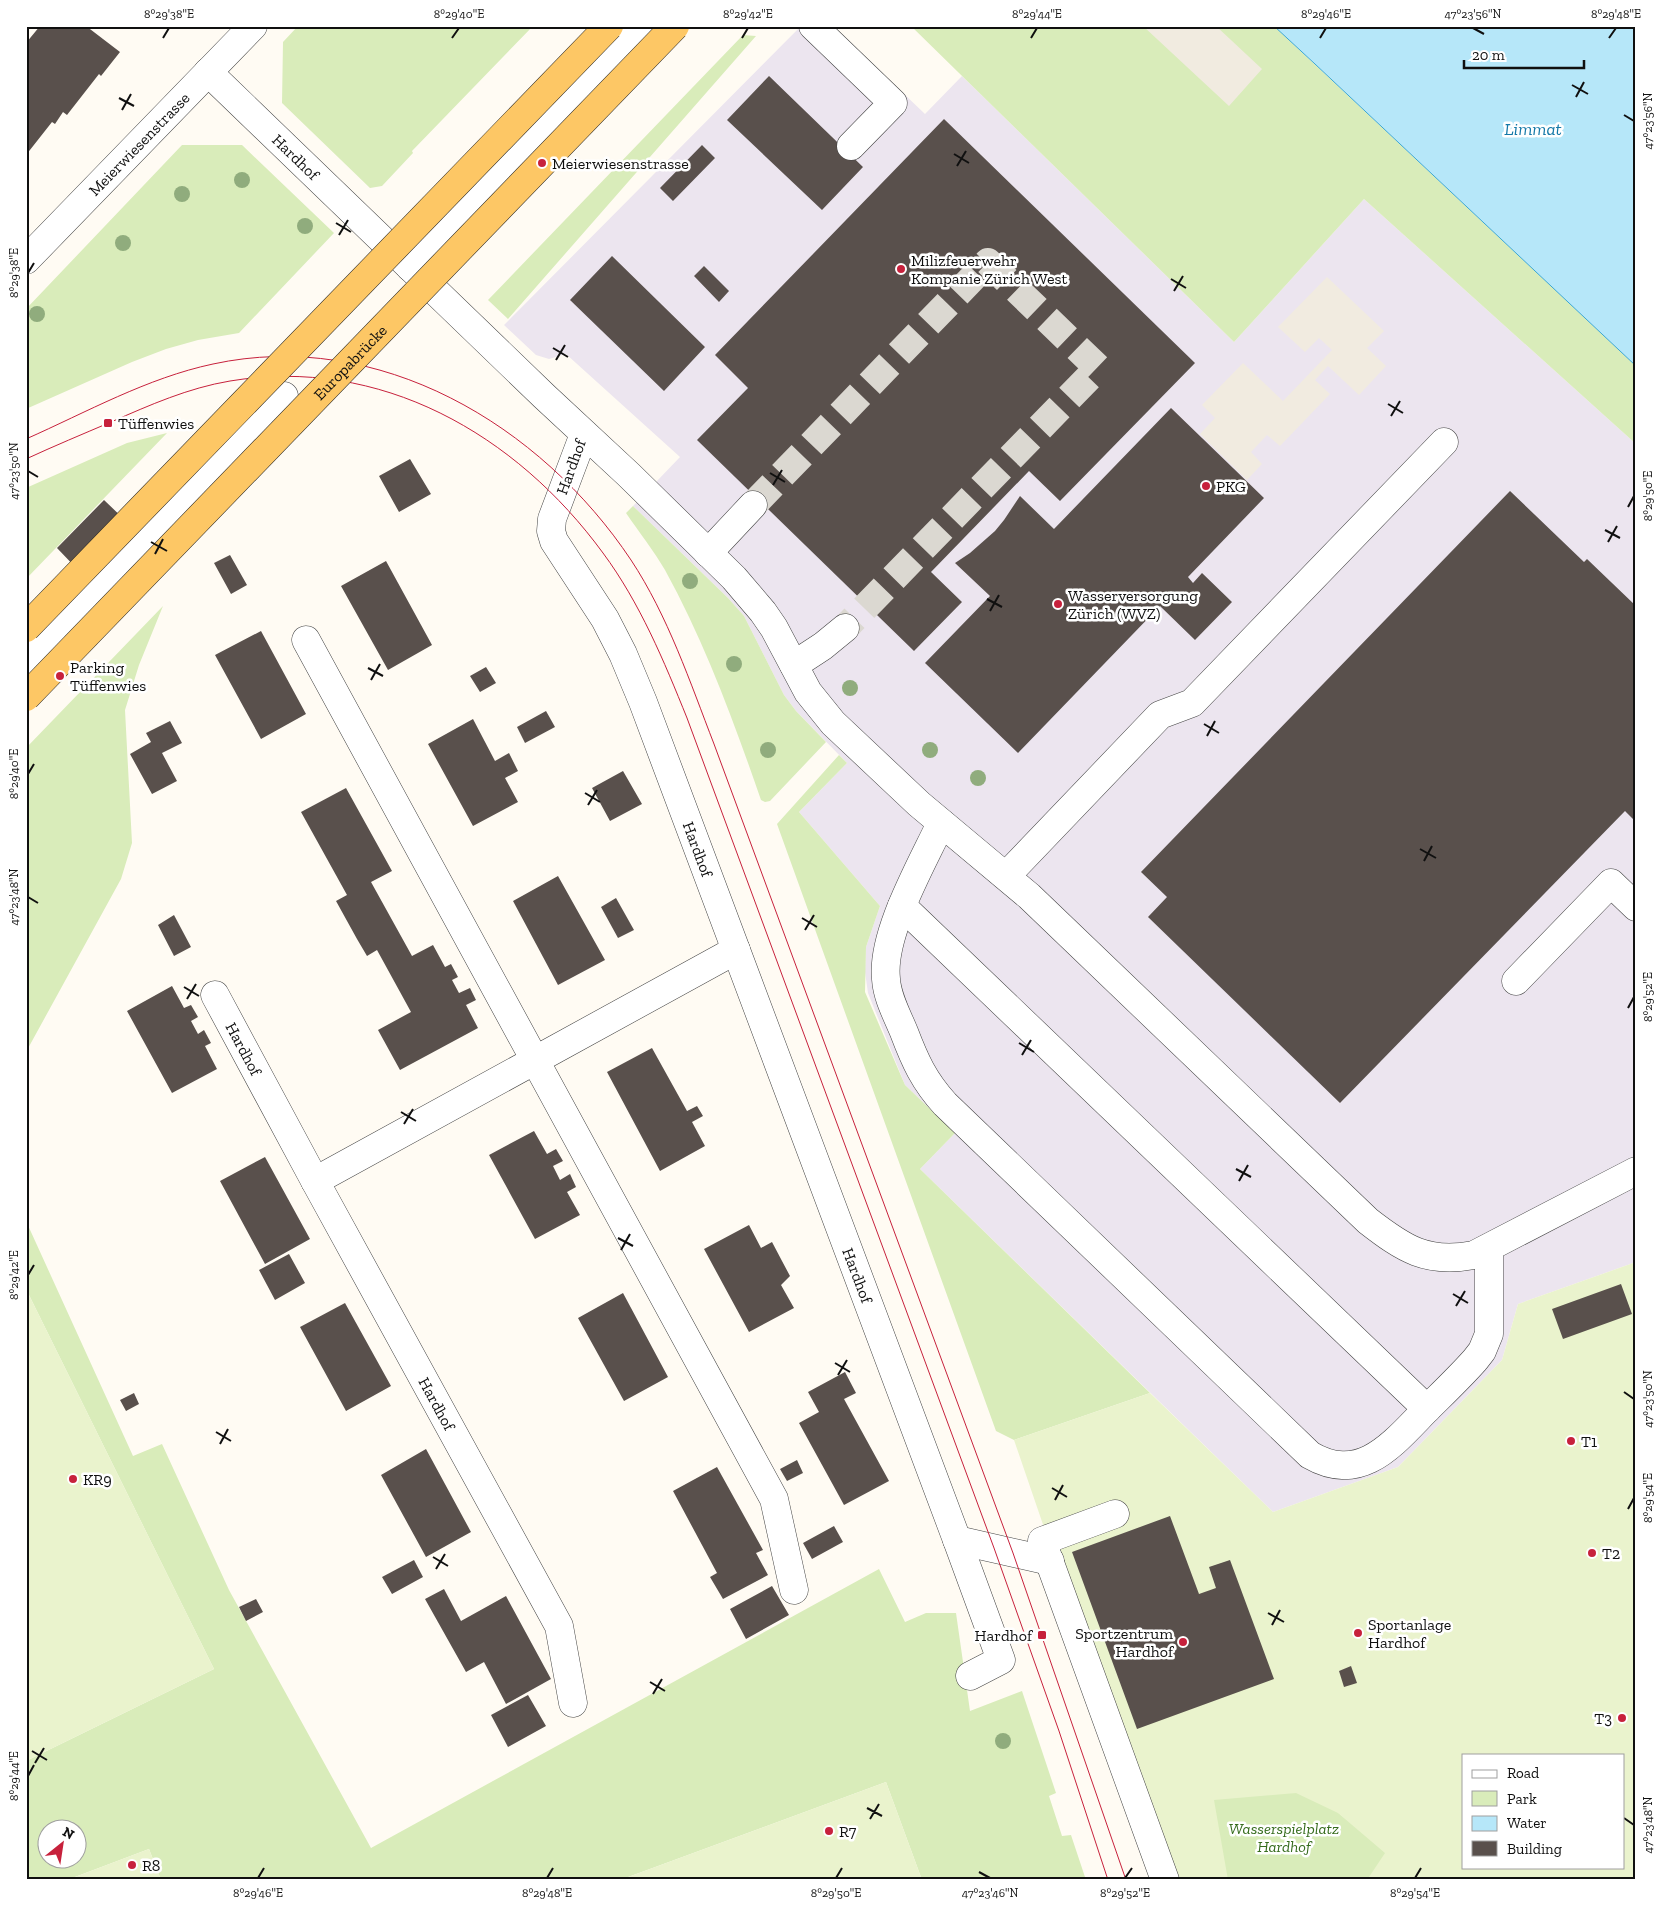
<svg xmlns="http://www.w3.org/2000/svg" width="1662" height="1906" viewBox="0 0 1662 1906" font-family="'Zilla Slab',serif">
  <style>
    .industrial { fill: #ece5ef }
    .green { fill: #d9ecba; fill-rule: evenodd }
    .pitch { fill: #eaf3cd; fill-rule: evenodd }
    .plaza { fill: #f1ebe0 }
    .water { fill: #b6e7f9; stroke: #3aa6d3 }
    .building { fill: #59504c }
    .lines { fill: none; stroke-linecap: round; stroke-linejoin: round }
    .minor-tunnel { stroke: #dbd8d1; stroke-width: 28; stroke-dasharray: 28 14; stroke-linecap: butt }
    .minor-casing { stroke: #434343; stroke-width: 29 }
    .minor { stroke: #fff; stroke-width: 28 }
    .tram { stroke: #c7213c; stroke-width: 1 }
    .major-bridge-casing { stroke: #212121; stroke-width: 29; stroke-linecap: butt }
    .major-bridge { stroke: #fdc765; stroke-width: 28 }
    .tree { fill: #90ac7d }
    .ticks { fill: none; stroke: #101010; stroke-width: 2 }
    .poi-dot { fill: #c7213c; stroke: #fff; stroke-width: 2 }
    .labels { text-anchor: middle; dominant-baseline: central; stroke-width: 5; stroke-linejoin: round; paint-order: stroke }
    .street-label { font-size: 16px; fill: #101010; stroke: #fff }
    .poi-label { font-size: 16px; fill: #101010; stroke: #fff; text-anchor: start }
    .park-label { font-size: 16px; font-style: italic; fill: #366c1d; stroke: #fff }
    .water-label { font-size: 18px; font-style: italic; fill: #1378a8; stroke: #fff }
    .neatline { fill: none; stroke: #101010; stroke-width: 2 }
    .ticks-label { font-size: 12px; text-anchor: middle; fill: #101010 }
  </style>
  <rect width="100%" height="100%" fill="#fffbf3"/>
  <path class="industrial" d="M801 26 870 81 880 71 925 114 962 76 1234 342 1364 199 1636 444V1262L1518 1304 1502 1360 1398 1467 1273 1512 920 1169 955 1133 905 1085 868 993 865 972 866 947 880 906 799 812 847 763 796 711 784 695 744 616 728 598 633 506 680 457 566 354 549 359 536 355 504 325Z"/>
  <path class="green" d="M298 26H533L412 151 413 153 382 186 370 188 282 103 283 42Z
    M911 26H1274L1636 366V444L1364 199 1234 342Z
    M743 35 756 36 508 319 488 300Z
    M182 145H242L334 233 239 333 198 340 166 349 132 362 26 409V309Z
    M167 433 26 579V488L127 443Z
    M633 506 728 598 744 616 784 695 796 711 826 742 770 801 765 802 761 800C734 722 705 643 665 570 654 551 639 532 626 513Z
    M163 606 139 665 125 710 132 843 121 879 26 1052V748Z
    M839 755 847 763 799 812 880 906 866 947 865 992 905 1085 955 1133 920 1169 1150 1393 1014 1440 996 1431 777 824Z
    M26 1221 133 1456 162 1444 229 1590 371 1848 879 1569 905 1622 926 1613H956L970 1711 1022 1691 1056 1793 1049 1796 1062 1836 1071 1835 1086 1880H922L886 1782 620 1880H161L149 1849 67 1880H26V1761L214 1669 26 1289ZM48 1828H78V1858H48Z
    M1300 1782 1422 1880H1191L1158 1797Z"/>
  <path class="pitch" d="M1636 1262V1880H1367L1385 1853 1338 1813 1296 1793 1214 1800 1228 1880H1165L1014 1440 1150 1393 1273 1512 1398 1467 1502 1360 1518 1304ZM1463 1755H1623V1867H1463Z
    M26 1289 214 1669 26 1761Z
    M886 1782 922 1880H620Z
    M149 1849 161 1880H67Z"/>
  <path class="plaza" d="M1143 26H1216L1262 69 1229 106Z
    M1327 277 1384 331 1367 348 1386 366 1359 395 1328 366 1315 380 1330 394 1280 446 1267 435 1251 452 1262 464 1247 480 1200 434 1215 418 1202 405 1243 363 1283 401 1332 350 1319 338 1305 352 1278 327Z"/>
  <path class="water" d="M1274 26H1636V366L1315 64Z"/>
  <path class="building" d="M40 26H86L120 52 101 76 99 74 67 115 63 112 55 124 52 122 26 155V43Z
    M769 76 863 167 822 210 727 120Z
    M944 119 1195 363 1060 501 1029 471 931 572 962 602 914 651 697 440 748 388 715 355Z
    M702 145 715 158 673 201 660 188Z
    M612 256 705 347 664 391 570 300Z
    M704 266 729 291 719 302 694 276Z
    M1171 408 1264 498 1188 577 1193 583 1202 573 1232 602 1195 640 1160 606 1018 753 925 663 990 596 955 563 970 553 995 531 1004 520 1020 496 1054 529Z
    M410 459 431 494 399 512 379 476Z
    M1510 491 1584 562 1587 559 1636 606V822L1625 811 1340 1103 1148 917 1167 897 1141 872Z
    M104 500 127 522 79 571 57 548Z
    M230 555 247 585 231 594 214 563Z
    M386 561 432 645 388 670 341 586Z
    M261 631 306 714 261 739 215 655Z
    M486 667 496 683 480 692 470 676Z
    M546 711 555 727 525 743 517 727Z
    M473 719 495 761 509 753 518 771 505 778 518 802 473 826 428 744Z
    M170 721 182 743 162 753 177 781 152 794 130 754 151 742 146 733Z
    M623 771 642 804 610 821 592 788Z
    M346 788 392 871 371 882 412 956 433 945 445 967 451 964 458 977 452 980 459 993 470 988 476 1000 466 1005 478 1028 400 1070 378 1030 411 1012 377 950 367 956 357 939 336 901 347 895 301 812Z
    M558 876 605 960 558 985 513 901Z
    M616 898 634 930 618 938 601 907Z
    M174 915 191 947 174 956 158 925Z
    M172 986 184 1008 191 1005 198 1017 191 1021 198 1034 204 1030 211 1043 205 1046 217 1069 172 1093 127 1011Z
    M652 1048 687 1111 697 1106 703 1116 692 1122 705 1146 660 1171 607 1072Z
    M534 1131 547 1154 556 1149 563 1161 553 1166 560 1180 570 1174 576 1187 567 1192 580 1215 535 1239 489 1155Z
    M265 1157 310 1239 265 1264 220 1181Z
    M749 1225 761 1248 772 1242 782 1261 790 1276 781 1285 794 1308 749 1332 704 1249Z
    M289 1254 305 1283 275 1300 259 1270Z
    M1621 1284 1632 1314 1563 1339 1552 1309Z
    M623 1293 668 1377 624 1401 578 1318Z
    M345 1303 391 1386 346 1411 300 1327Z
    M845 1372 856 1393 844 1399 889 1481 844 1505 799 1423 819 1412 808 1392Z
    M134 1393 139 1404 126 1411 120 1400Z
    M426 1449 471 1532 426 1557 381 1475Z
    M797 1460 803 1473 787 1481 780 1469Z
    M717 1467 763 1550 756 1553 768 1575 723 1599 710 1577 717 1573 673 1491Z
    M1170 1516 1199 1594 1216 1588 1209 1567 1230 1560 1274 1679 1137 1729 1072 1552Z
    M834 1526 843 1542 812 1559 803 1543Z
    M414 1560 423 1577 392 1594 382 1577Z
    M772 1586 789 1615 746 1639 730 1609Z
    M444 1589 461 1621 506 1596 551 1679 506 1704 484 1662 466 1672 425 1599Z
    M256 1599 263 1612 246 1621 239 1607Z
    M1351 1666 1357 1683 1344 1687 1339 1671Z
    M528 1695 546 1726 508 1747 491 1715Z"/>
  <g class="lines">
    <path class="minor-tunnel" d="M753 505 988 262 1098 368 845 628"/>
    <g class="minor-casing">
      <g id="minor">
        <path d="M813 26 893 103 851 146"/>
        <path id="s1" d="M208 72 544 396 629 475 734 578 763 612 774 628 808 692 833 723 919 804 1029 896 1368 1221C1404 1249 1427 1264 1474 1255L1636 1171"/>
        <path id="s2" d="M26 260 253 26"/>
        <path d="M410 267 643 26"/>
        <path id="s3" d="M584 434 552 519 551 531 554 541 605 619 623 654 643 702 957 1540 1050 1561"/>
        <path d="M708 553 753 505"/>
        <path d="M306 640 774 1499 794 1590"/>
        <path d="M26 664 284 396"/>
        <path d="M794 665 823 646 845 628"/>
        <path d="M941 823C922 864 881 934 886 979 887 997 897 1015 904 1032 915 1061 924 1081 945 1104L1310 1455C1360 1484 1391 1446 1424 1412 1441 1395 1459 1378 1475 1360L1482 1351 1489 1334V1248"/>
        <path d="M1006 876 1160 715 1192 703 1444 442"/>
        <path d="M902 906 1427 1409"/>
        <path d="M1516 981 1611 883 1636 907"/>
        <path id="s4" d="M215 995 315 1181 559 1626 573 1703"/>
        <path d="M315 1181 736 950"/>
        <path d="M1115 1514 1042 1541 1165 1880"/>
        <path d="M957 1540 1001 1660 970 1676"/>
      </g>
    </g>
    <use href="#minor" class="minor"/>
    <path class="tram" d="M26 439C87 412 147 378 213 364 379 328 541 425 631 560 668 616 690 682 714 744L1013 1553 1126 1880
      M26 459C54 446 83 434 111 422 150 405 188 388 230 381 380 356 516 434 603 553 640 603 664 661 687 718L994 1548 1059 1731 1108 1880"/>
    <g class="major-bridge-casing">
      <g id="major-bridge">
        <path d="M26 628 609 26"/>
        <path id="s5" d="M26 697 675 26"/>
      </g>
    </g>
    <use href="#major-bridge" class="major-bridge"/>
  </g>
  <g class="tree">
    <circle cx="242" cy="180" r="8"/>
    <circle cx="182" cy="194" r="8"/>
    <circle cx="305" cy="226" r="8"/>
    <circle cx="123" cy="243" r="8"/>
    <circle cx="37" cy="314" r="8"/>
    <circle cx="690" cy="581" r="8"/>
    <circle cx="734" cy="664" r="8"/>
    <circle cx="850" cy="688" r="8"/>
    <circle cx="768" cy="750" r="8"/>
    <circle cx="930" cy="750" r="8"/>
    <circle cx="978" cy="778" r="8"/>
    <circle cx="1003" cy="1741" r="8"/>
  </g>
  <path class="ticks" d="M1473 28 1484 34M163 38 169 28M452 38 459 28M742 38 748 28M1031 38 1037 28M1320 38 1326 28M1609 38 1616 28M1572 85 1588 94M1576 97 1584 82M119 98 134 106M122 110 131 94M1624 115 1634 121M954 154 969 163M957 166 966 151M336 223 351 232M339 235 348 220M28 273 34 263M1171 279 1186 288M1174 291 1183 276M553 348 568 357M556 360 565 345M1388 404 1403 413M1391 416 1400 401M28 471 38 477M770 473 785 482M773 485 782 470M1628 507 1634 496M1605 530 1620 538M151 542 167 551M1608 542 1617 526M155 554 163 539M987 599 1002 607M990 611 999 595M368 668 383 676M371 680 380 664M1204 724 1219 733M1207 736 1215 721M28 774 34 764M585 793 600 802M588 805 597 790M1420 849 1436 858M1424 861 1432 846M28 897 38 903M802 918 817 927M805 930 814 915M184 987 199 996M187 999 196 984M1628 1008 1634 997M1019 1043 1034 1052M1022 1055 1031 1040M401 1112 416 1121M404 1124 413 1109M1236 1169 1251 1177M1239 1181 1248 1165M618 1238 633 1246M621 1250 630 1234M28 1275 34 1265M1453 1294 1468 1303M1456 1306 1465 1291M835 1363 850 1372M838 1375 847 1360M1624 1392 1634 1399M216 1432 231 1441M220 1444 228 1429M1052 1488 1067 1497M1055 1500 1063 1485M1628 1509 1634 1498M433 1557 448 1566M436 1569 445 1554M1268 1613 1284 1622M1272 1625 1280 1610M650 1682 665 1691M653 1694 662 1679M32 1751 47 1760M35 1763 44 1748M28 1776 34 1765M867 1808 882 1816M1624 1818 1634 1825M870 1819 879 1804M979 1872 990 1878M258 1878 264 1868M547 1878 553 1868M836 1878 842 1868M1125 1878 1132 1868M1415 1878 1421 1868"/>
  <g class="poi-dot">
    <circle cx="542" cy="163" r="5"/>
    <circle cx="901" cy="269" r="5"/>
    <rect x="103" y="418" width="10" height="10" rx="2.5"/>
    <circle cx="1206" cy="486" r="5"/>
    <circle cx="1058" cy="604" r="5"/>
    <circle cx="60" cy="676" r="5"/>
    <circle cx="1571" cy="1441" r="5"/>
    <circle cx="73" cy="1479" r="5"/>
    <circle cx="1592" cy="1553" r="5"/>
    <circle cx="1358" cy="1633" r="5"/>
    <rect x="1037" y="1630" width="10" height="10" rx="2.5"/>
    <circle cx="1183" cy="1642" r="5"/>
    <circle cx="1622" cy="1718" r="5"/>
    <circle cx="829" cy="1831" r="5"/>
    <circle cx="132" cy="1865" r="5"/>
  </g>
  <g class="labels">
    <g class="street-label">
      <text stroke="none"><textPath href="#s2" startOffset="162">Meierwiesenstrasse</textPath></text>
      <text stroke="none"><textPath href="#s1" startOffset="122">Hardhof</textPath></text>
      <text stroke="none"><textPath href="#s5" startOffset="466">Europabrücke</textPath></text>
      <text transform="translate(571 467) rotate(-70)">Hardhof</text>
      <text stroke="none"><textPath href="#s3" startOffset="455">Hardhof</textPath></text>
      <text stroke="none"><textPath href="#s4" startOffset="61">Hardhof</textPath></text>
      <text stroke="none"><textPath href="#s3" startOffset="910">Hardhof</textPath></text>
      <text stroke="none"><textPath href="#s4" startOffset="465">Hardhof</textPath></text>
    </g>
    <g class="poi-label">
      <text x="552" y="163">Meierwiesenstrasse</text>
      <text x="911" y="260">Milizfeuerwehr<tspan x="911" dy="18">Kompanie Zürich West</tspan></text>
      <text x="118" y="423">Tüffenwies</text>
      <text x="1216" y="486">PKG</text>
      <text x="1068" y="595">Wasserversorgung<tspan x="1068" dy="18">Zürich (WVZ)</tspan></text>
      <text x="70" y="667">Parking<tspan x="70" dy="18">Tüffenwies</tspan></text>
      <text x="1581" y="1441">T1</text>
      <text x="83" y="1479">KR9</text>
      <text x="1602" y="1553">T2</text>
      <text x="1368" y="1624">Sportanlage<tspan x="1368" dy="18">Hardhof</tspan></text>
      <text x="1173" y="1633" text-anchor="end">Sportzentrum<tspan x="1173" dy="18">Hardhof</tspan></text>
      <text x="1032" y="1635" text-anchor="end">Hardhof</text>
      <text x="1612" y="1718" text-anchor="end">T3</text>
      <text x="839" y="1831">R7</text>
      <text x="142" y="1865">R8</text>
    </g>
    <g class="park-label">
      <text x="1284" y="1828">Wasserspielplatz<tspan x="1284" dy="18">Hardhof</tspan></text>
    </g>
    <g class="water-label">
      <text x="1533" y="129">Limmat</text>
    </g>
  </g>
  <rect width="1662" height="1906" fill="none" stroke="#ffffff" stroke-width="55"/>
  <rect x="1462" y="1754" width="162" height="115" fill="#ffffff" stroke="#9f9f9f"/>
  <rect x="1472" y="1770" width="25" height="8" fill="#ffffff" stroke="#9f9f9f"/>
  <text x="1507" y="1778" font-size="15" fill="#101010">Road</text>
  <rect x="1472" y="1791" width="25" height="15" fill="#d9ecba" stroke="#9f9f9f"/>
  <text x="1507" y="1804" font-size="15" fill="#101010">Park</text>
  <rect x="1472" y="1816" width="25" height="15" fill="#b6e7f9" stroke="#9f9f9f"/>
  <text x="1507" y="1828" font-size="15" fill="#101010">Water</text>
  <rect x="1472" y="1841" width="25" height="15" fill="#59504c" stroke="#9f9f9f"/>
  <text x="1507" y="1854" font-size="15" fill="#101010">Building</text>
  <g transform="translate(62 1844) rotate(30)"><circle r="24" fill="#ffffff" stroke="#9f9f9f"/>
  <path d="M0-4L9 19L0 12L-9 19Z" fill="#c7213c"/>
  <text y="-8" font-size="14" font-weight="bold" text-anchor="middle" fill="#101010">N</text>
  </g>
  <path d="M1464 60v8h120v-8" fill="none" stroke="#101010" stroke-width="2.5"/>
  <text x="1472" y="60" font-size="15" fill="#101010" stroke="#ffffff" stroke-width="4" paint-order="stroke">20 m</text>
  <rect x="28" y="28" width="1606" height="1850" class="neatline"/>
  <g class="ticks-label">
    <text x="169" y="18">8°29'38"E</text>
    <text x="459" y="18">8°29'40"E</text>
    <text x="748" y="18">8°29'42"E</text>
    <text x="1037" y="18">8°29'44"E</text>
    <text x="1326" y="18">8°29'46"E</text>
    <text x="1473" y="18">47°23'56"N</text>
    <text x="1616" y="18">8°29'48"E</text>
    <text transform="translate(1648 121) rotate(-90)" y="4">47°23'56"N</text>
    <text transform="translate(14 273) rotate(-90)" y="4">8°29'38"E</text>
    <text transform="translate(14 471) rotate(-90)" y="4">47°23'50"N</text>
    <text transform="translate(1648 496) rotate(-90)" y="4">8°29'50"E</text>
    <text transform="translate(14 774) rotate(-90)" y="4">8°29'40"E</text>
    <text transform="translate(14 897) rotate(-90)" y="4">47°23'48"N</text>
    <text transform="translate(1648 997) rotate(-90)" y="4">8°29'52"E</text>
    <text transform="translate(14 1275) rotate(-90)" y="4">8°29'42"E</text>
    <text transform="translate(1648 1399) rotate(-90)" y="4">47°23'50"N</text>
    <text transform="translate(1648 1498) rotate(-90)" y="4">8°29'54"E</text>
    <text transform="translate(14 1776) rotate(-90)" y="4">8°29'44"E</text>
    <text transform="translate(1648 1825) rotate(-90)" y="4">47°23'48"N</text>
    <text x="258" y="1897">8°29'46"E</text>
    <text x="547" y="1897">8°29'48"E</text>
    <text x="836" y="1897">8°29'50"E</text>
    <text x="990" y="1897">47°23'46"N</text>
    <text x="1125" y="1897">8°29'52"E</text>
    <text x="1415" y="1897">8°29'54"E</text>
  </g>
</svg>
